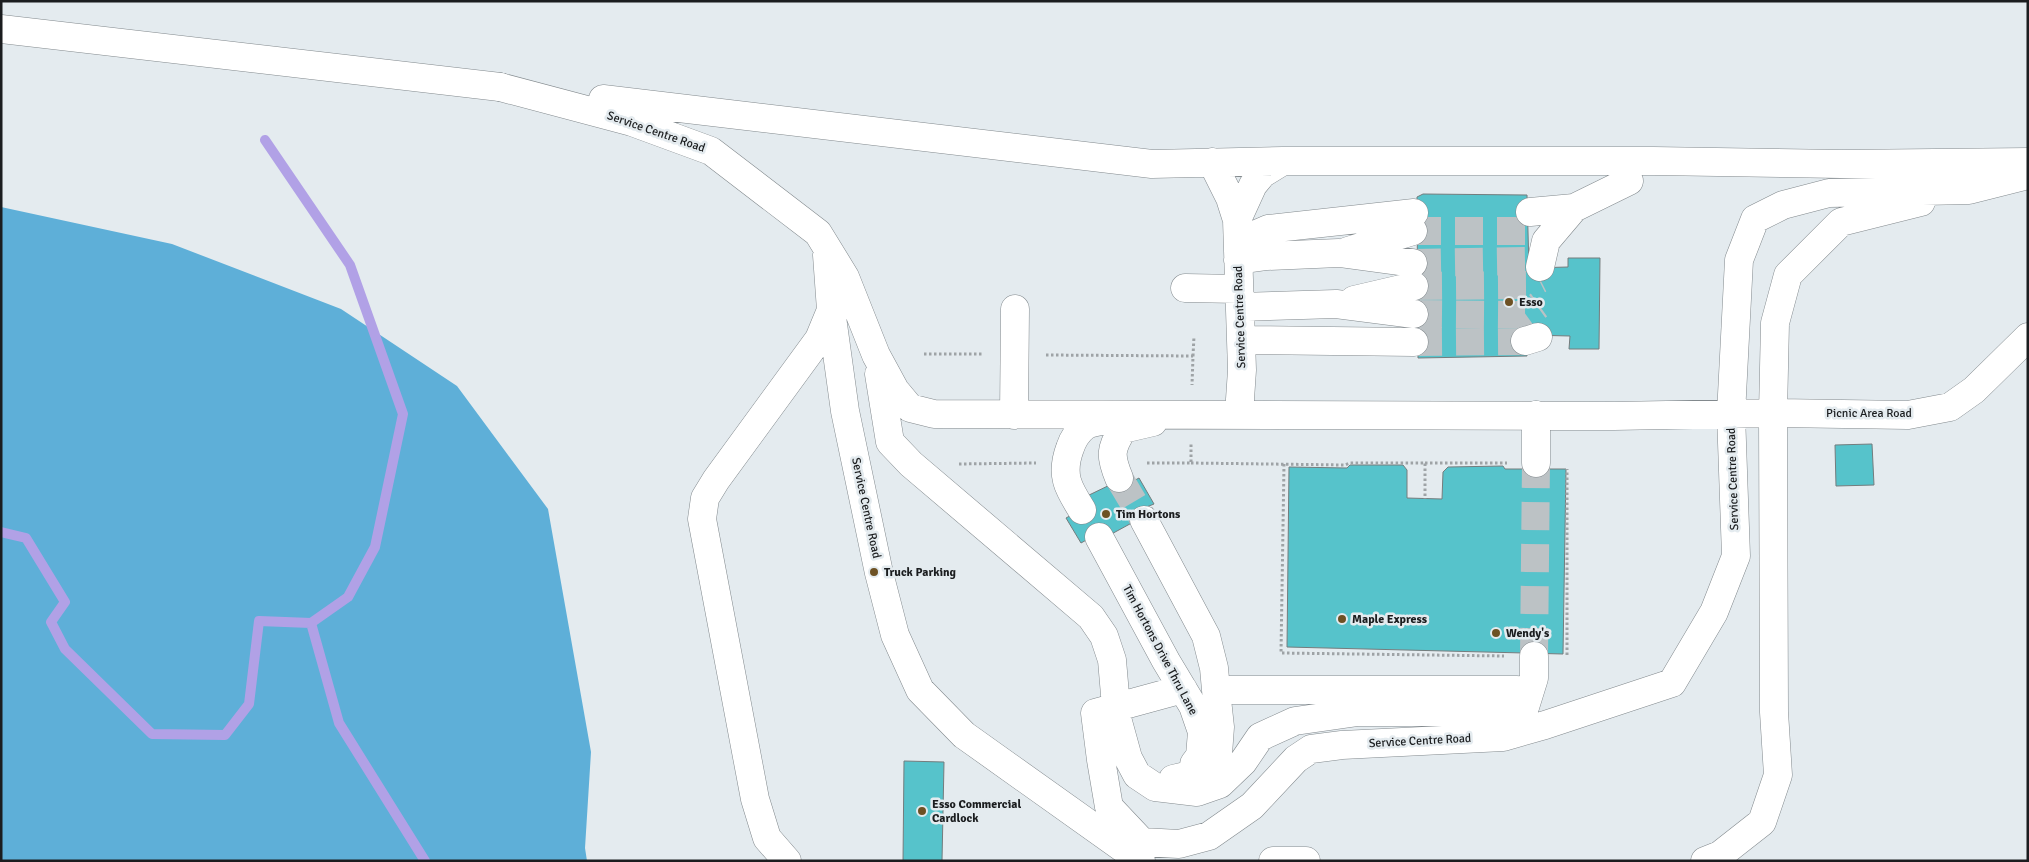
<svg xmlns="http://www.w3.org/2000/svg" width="2029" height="862" viewBox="0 0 2029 862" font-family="Signika,sans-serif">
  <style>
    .forest { fill: #5eafd8 }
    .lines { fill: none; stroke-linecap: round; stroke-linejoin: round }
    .stream { stroke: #b1a1e6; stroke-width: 10 }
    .building { fill: #56c3cb; stroke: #747c7d }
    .minor-tunnel { stroke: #bcc2c5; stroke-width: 28; stroke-dasharray: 28 14; stroke-linecap: butt }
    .minor-casing { stroke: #82898d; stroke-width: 29 }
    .highway-casing { stroke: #82898d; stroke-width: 29 }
    .path { stroke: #9ea3a6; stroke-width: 3; stroke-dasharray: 2.5 2.5; stroke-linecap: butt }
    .minor { stroke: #fff; stroke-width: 28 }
    .highway { stroke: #fff; stroke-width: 28 }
    .poi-dot { fill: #6d5124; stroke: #e4ebef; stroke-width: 2 }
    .labels { text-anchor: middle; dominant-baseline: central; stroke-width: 5; stroke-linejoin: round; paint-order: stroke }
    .street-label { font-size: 12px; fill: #1b1d1f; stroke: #e4ebef }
    .poi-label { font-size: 12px; font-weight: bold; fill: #1b1d1f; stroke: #e4ebef; text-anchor: start }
  </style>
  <rect width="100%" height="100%" fill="#e4ebef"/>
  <path class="forest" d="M1 207 172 244 341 309 457 386 548 509 591 752 585 848 587 861H1Z"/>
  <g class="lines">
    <path class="stream" d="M1 532 26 538 65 602 51 622 65 649 152 734 225 735 249 704 259 621 311 623 348 597 375 547 403 414 350 265 265 140
      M311 623 339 723 425 861"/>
  </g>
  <path class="building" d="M1423 194 1527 195 1529 268 1568 267V258H1600L1599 349H1569L1570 336 1527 335 1525 341 1527 356 1418 358 1417 197Z
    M1872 444 1874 485 1836 486 1835 445Z
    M1350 465H1403L1407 470V498L1442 499 1443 472 1448 467 1503 466 1505 469H1566L1563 654 1287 647 1289 467 1347 468Z
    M1139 478 1154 504 1139 510V519L1106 537 1097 534 1081 543 1066 518 1083 509 1085 497 1116 482 1126 485Z
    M904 761 944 762 942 861H903Z"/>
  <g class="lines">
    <path class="minor-tunnel" d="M1413 231H1530
      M1413 263 1528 261
      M1414 286 1528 285 1540 279
      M1414 314 1525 315 1539 305
      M1414 342 1525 341
      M1119 478 1144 520
      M1534 656 1536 463"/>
    <g class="minor-casing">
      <path id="minor" d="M500 87 632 122 711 151 818 233 845 277 876 355 895 390 910 408 934 414 1614 416 1773 413 1908 415 1950 407 1974 390 2028 337
        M603 99 1152 164 1283 161H1654L1841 164 2028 162
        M1212 162 1230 198 1237 220 1242 370 1239 414
        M1530 212 1574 208
        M1237 220 1253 185 1262 174 1283 161
        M1238 242 1268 229 1414 213
        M1348 251 1413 231
        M827 255 831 310 845 411 879 573 895 635 920 690 964 735 1141 861
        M1238 260 1267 256 1339 253 1413 263
        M1540 267 1546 241 1574 208 1629 181
        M1185 288 1239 289
        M1354 300 1414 286
        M1240 307 1336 304 1414 314
        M1241 340 1414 342
        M1525 341 1538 337
        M879 374 890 442 911 464 1091 617 1104 636 1112 660 1117 718 1128 758 1137 775 1155 787 1197 792 1220 784 1243 762 1260 737 1295 721 1358 712H1472L1504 716 1525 707 1534 678V656
        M1014 415 1015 309
        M1536 463V415
        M1119 478C1110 456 1110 449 1123 429L1153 422
        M1082 510C1068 488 1060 475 1070 448 1073 439 1077 432 1085 426 1091 422 1101 421 1108 420
        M1144 520 1206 636 1214 668 1216 690 1220 727 1218 754 1203 772 1173 779
        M1099 537 1166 661 1193 706 1202 732 1200 756 1194 764
        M1183 689 1095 713 1101 760 1109 807 1142 842 1179 844 1209 836 1252 806 1296 759 1311 749 1342 745 1503 737 1545 725 1672 683 1714 612 1736 556 1731 414 1739 260 1755 219 1783 205 1829 193 1969 190 2028 175
        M1216 690H1517L1525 707
        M787 861 767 838 755 799 702 519 705 498 716 480 819 339 831 310
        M1273 861H1306
        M1705 861 1720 855 1762 822 1778 775 1774 712 1773 413 1775 323 1788 275 1841 222 1921 202"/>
    </g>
    <g class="highway-casing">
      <path id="highway" d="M1 29 500 87"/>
    </g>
    <path class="path" d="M924 354H984
      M1046 355 1193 356 1192 385
      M1193 356 1194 336
      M1147 463H1191V444
      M1191 463 1345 465 1350 463H1425V499
      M1425 463H1507
      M959 464 1036 463
      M1284 464 1281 653 1504 656
      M1567 655V469"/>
    <use href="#minor" class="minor"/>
    <use href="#highway" class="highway"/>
  </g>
  <g class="poi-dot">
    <circle cx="1509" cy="302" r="5"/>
    <circle cx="1106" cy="514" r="5"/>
    <circle cx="874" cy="572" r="5"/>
    <circle cx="1342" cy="619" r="5"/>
    <circle cx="1496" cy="633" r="5"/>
    <circle cx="922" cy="811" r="5"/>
  </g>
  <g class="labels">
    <g class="street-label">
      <text transform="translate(656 132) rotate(19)">Service Centre Road</text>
      <text transform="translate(1240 317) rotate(-92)">Service Centre Road</text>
      <text x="1869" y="413">Picnic Area Road</text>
      <text transform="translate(1733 479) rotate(-92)">Service Centre Road</text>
      <text transform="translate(866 508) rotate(78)">Service Centre Road</text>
      <text transform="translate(1160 650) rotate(62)">Tim Hortons Drive Thru Lane</text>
      <text transform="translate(1420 741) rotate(-3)">Service Centre Road</text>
    </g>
    <g class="poi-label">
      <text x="1519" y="302">Esso</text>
      <text x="1116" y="514">Tim Hortons</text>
      <text x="884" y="572">Truck Parking</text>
      <text x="1352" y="619">Maple Express</text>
      <text x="1506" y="633">Wendy's</text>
      <text x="932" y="804">Esso Commercial<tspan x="932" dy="14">Cardlock</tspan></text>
    </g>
  </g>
  <rect width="2029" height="862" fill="none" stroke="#1b1d1f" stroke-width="5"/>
</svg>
